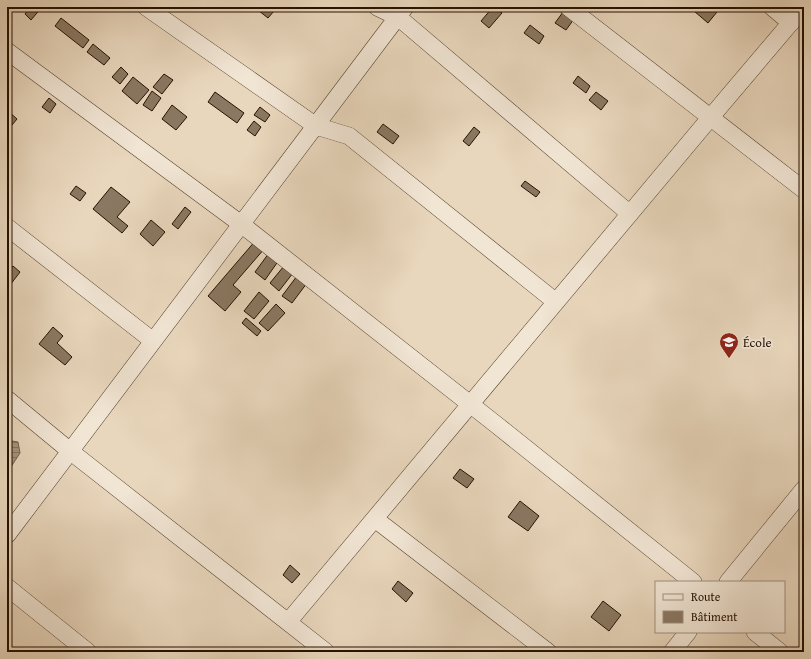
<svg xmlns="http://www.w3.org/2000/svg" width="811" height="659" viewBox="0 0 811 659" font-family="'Gentium Book Plus',serif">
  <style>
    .water { fill: url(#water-rules); stroke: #72604b }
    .building { fill: #8a7862; stroke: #241100 }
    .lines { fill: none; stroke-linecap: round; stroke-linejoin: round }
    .street-casing { stroke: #55422f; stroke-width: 18 }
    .street { stroke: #f1e5d4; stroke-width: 17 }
    .labels { text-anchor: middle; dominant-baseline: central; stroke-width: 3.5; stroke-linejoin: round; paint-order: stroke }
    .poi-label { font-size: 13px; fill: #241100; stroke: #f1e5d4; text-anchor: start }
  </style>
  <defs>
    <pattern id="water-rules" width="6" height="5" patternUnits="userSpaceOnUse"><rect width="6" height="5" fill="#a6947d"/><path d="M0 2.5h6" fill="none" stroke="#877764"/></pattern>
  </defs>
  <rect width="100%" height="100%" fill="#e9d7bd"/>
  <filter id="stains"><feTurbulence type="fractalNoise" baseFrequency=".005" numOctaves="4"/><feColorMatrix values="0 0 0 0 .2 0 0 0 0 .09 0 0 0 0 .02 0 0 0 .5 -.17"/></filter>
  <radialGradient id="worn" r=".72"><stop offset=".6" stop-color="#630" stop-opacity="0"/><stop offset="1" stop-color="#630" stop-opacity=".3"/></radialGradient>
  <path class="water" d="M12 441 18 442 20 453 7 473V447Z"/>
  <path class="building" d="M30 7H42L31 20 25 14Z
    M254 7H268L274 11 268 18Z
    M493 7 502 13 489 28 481 21Z
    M697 7H721L708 23 694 11Z
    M563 12 574 19 566 30 555 23Z
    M61 18 89 40 83 48 55 26Z
    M530 25 544 36 539 44 524 33Z
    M93 44 110 58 104 65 87 52Z
    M121 67 128 74 120 84 112 77Z
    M164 74 173 80 162 94 153 87Z
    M578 76 590 86 586 93 573 83Z
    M133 77 149 90 137 104 122 91Z
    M152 91 161 98 152 111 143 105Z
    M215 92 244 113 237 123 208 102Z
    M596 92 608 101 601 110 589 100Z
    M49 98 56 104 50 113 42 107Z
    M172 105 187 117 176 130 162 119Z
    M260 107 270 115 265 122 254 115Z
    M8 111 17 119 7 131V113Z
    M254 121 261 127 255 136 247 130Z
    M383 124 399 136 393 144 377 132Z
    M474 127 480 132 469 146 463 141Z
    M525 181 540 192 536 197 521 186Z
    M76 186 86 193 80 201 70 194Z
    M111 187 130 202 117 217 128 226 122 233 93 209Z
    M185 207 191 212 178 229 172 224Z
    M151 220 165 232 153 246 140 234Z
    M256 240 265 248 233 285 241 292 225 311 208 296Z
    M269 253 279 260 265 280 255 272Z
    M13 266 20 272 7 289V273Z
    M284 266 293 273 279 291 270 283Z
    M297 276 307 283 292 303 282 296Z
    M259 292 269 301 254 319 244 311Z
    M276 304 285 313 268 331 259 323Z
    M246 318 261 331 257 336 242 323Z
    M53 327 63 336 57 343 72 357 65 365 39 344Z
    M460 469 474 479 467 488 453 478Z
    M520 501 539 516 528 531 508 517Z
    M290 565 300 574 292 583 283 575Z
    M398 581 413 593 406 602 392 589Z
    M603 601 621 615 609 631 591 617Z"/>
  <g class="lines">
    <g class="street-casing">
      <path id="street" d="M146 7 316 126 349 136 556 302
        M377 7 398 17 630 214
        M568 7 804 190
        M772 7 791 23
        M7 51 241 224 498 426 693 582
        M7 227 153 341
        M7 399 70 451 326 652
        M375 519 548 652
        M7 535 405 7
        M728 582 804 489
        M7 587 88 652
        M288 622 710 118 804 7
        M755 632 780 652
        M672 652 688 632"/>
    </g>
    <use href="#street" class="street"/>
  </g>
  <defs>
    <g id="school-pin" transform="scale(1)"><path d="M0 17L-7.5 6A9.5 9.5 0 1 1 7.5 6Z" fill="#8f2418" stroke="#f1e5d4"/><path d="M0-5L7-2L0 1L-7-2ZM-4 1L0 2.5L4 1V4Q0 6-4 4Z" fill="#fff"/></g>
  </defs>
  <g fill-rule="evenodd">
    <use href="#school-pin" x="729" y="342"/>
  </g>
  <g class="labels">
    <g class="poi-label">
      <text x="743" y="342">École</text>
    </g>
  </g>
  <rect width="811" height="659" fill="none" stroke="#e9d7bd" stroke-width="24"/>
  <rect x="8" y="8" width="795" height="643" fill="none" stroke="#241100" stroke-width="2"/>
  <rect x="12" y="12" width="787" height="635" fill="none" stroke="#241100"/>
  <rect x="655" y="581" width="130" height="52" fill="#f1e5d4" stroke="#9f907f"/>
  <rect x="663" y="594" width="20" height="6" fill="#f1e5d4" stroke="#9f907f"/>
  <text x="691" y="601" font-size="12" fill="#241100">Route</text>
  <rect x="663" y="611" width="20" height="12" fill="#8a7862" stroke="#9f907f"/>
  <text x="691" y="621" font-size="12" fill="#241100">Bâtiment</text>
  <rect width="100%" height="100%" filter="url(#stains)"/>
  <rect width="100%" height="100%" fill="url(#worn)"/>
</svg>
